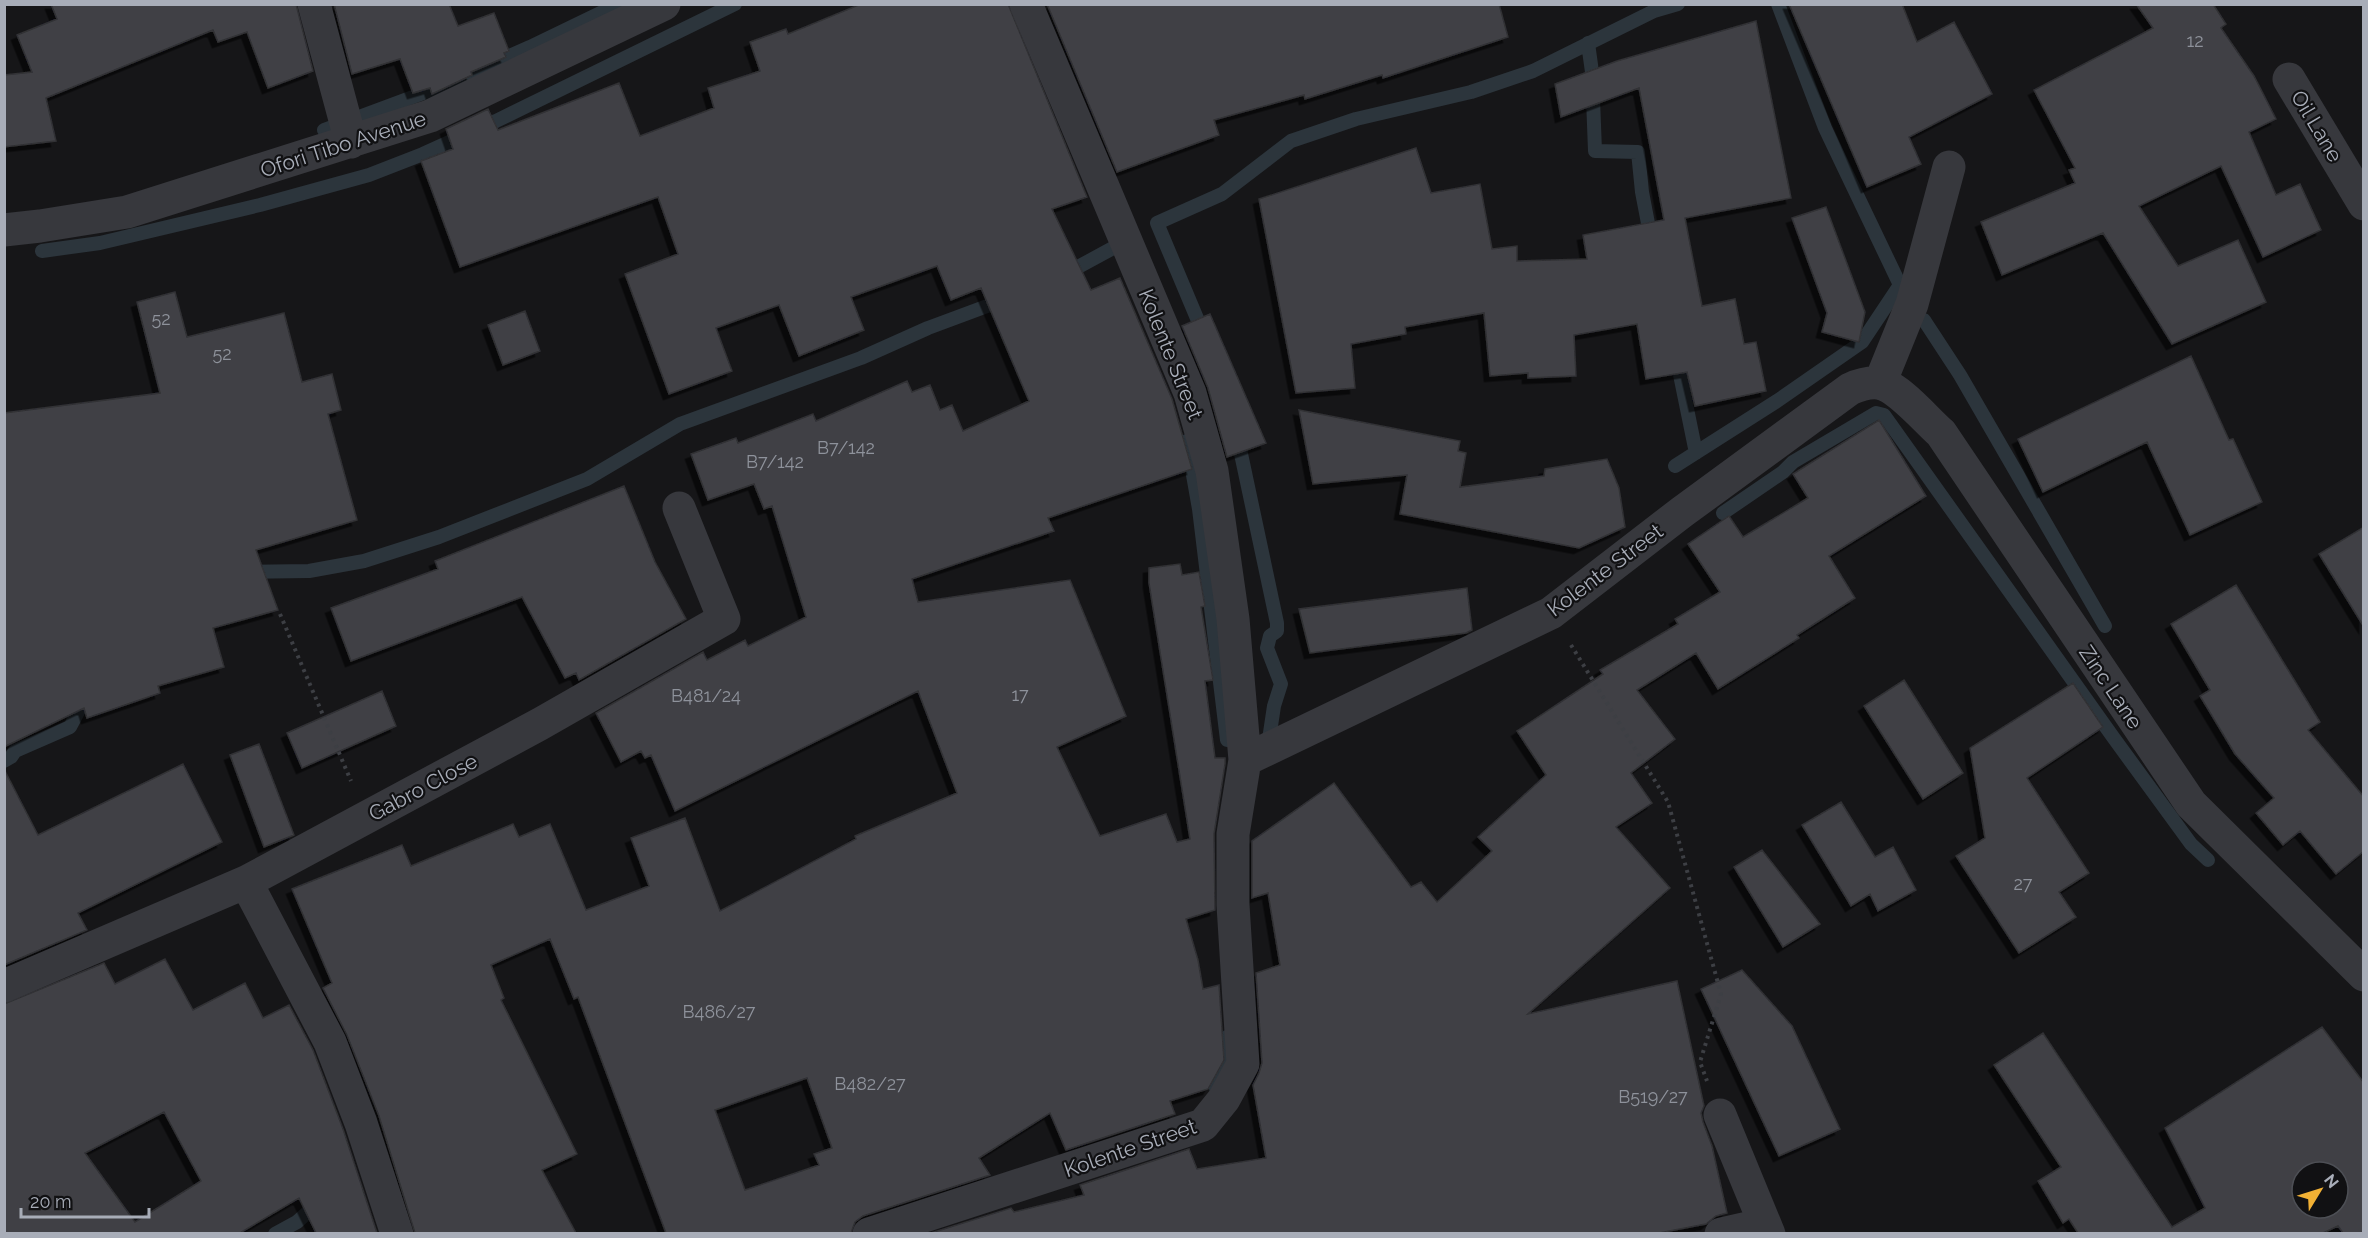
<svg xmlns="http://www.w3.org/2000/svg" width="2368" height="1238" viewBox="0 0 2368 1238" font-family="Raleway,sans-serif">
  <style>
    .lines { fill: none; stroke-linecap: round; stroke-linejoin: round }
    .stream { stroke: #2c353c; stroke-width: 14 }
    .building { fill: #404145; stroke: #303034; stroke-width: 1.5; fill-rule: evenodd; filter: url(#shadow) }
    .path { stroke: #3d3f44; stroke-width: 4; stroke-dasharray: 3 4.5; stroke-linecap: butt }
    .minor { stroke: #37383d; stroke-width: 33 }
    .labels { text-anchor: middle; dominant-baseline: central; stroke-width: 4.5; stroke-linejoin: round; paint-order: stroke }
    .number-label { font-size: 18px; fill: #8e929b }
    .street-label { font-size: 21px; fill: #a8adb8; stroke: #111113 }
  </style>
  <defs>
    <filter id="shadow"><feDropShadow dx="-5.5" dy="5.5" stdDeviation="0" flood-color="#0009"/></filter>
  </defs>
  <rect width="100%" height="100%" fill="#161618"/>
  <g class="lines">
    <path class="stream" d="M1588 43 1592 72 1595 151 1638 152 1642 192 1651 239
      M324 130 437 88 530 47 619 4
      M42 251 100 243 260 205 369 175 423 154 496 121 735 4
      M1065 274 1113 248
      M1924 320 1960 375 2105 626
      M1204 335 1157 223 1222 194 1291 141 1356 119 1471 92 1533 71 1654 11 1678 4
      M1676 355 1696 453
      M1237 435 1277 623V631L1270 636 1267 648 1281 684 1274 706 1268 746
      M1187 441 1199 509 1227 740
      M1675 466 1777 401 1862 342 1900 285 1825 128 1778 4
      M1723 513 1783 472 1793 462 1876 413 1884 415 2113 737 2191 844 2208 860
      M245 572 309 571 364 561 439 537 587 479 680 424 861 358 928 328 1006 299
      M4 761 11 757 15 751 70 727 79 710 74 694
      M1216 1088 1228 1046 1227 1037
      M275 1234 297 1222 320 1201"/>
  </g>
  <path class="building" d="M51 4H296L313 71 268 88 247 32 218 42 213 30 46 98 56 141 4 147V75L32 72 17 35 57 19Z
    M334 4H449L458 26 494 13 509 51 504 53 506 57 471 72 472 75 432 94 430 88 413 93 400 59 352 74Z
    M861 4H1008L1087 197 1052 209 1091 290 1120 278 1172 399 1192 469 1048 518 1054 531 912 579 918 602 1070 580 1126 716 1057 747 1100 836 1166 814 1177 842 1190 839 1149 583V568L1180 564 1182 575 1199 572 1205 606 1201 607 1213 680 1205 681 1215 758H1225V764L1214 834 1215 910 1186 919 1198 960 1203 989 1219 985 1224 1060 1208 1089 1170 1101 1175 1114 1066 1150 1050 1113 979 1158 990 1175 863 1216 855 1222 851 1233H666L578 997 574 999 550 939 491 965 504 998 501 1000 577 1154 542 1170 576 1233H415L379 1116 347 1035 323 988 332 983 292 889 402 845 411 866 513 824 519 837 550 824 586 910 649 886 631 838 685 818 720 911 856 839 855 836 957 793 918 691 675 811 651 755 645 758 641 751 621 762 596 713 703 652 707 660 745 640 748 646 806 617 772 506 764 509 754 484 708 500 691 454 736 438 738 443 813 414 816 421 907 381 912 392 930 385 940 410 952 405 963 431 1029 401 981 288 951 300 937 266 851 297 864 330 799 356 779 305 716 328 732 371 669 394 625 274 678 254 658 197 460 267 421 161 453 149 446 129 488 109 498 130 619 83 640 136 714 108 708 88 760 71 750 42 786 29 788 34ZM807 1078 832 1148 814 1154 819 1165 745 1190 715 1110Z
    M1047 4H1499L1508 37 1383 78 1382 75 1305 99 1304 95 1214 120 1219 135 1117 172Z
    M1789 4H1902L1917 42 1954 22 1992 94 1909 137 1921 164 1867 187Z
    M2136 4H2213L2226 24 2221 28 2254 76 2276 119 2249 132 2276 195 2300 184 2321 230 2263 257 2221 166 2139 206 2178 266 2238 240 2266 302 2172 344 2103 233 2002 275 1981 222 2075 183 2069 170 2075 168 2034 90 2153 28Z
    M1756 21 1791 198 1685 218 1702 306 1735 299 1744 344 1756 342 1766 391 1695 406 1687 372 1646 379 1637 324 1574 335 1576 376 1528 378V373L1490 376 1484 313 1405 327 1406 334 1351 344 1355 388 1296 393 1259 199 1416 148 1431 193 1480 184 1492 249 1517 246V261L1587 259 1583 235 1664 220 1639 88 1561 117 1555 84 1617 61Z
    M1826 207 1865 312 1859 342 1822 332 1827 313 1792 218Z
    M175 292 187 337 284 313 302 382 332 374 341 410 328 414 357 520 256 550 278 610 213 628 224 667 158 686 160 693 87 718 84 708 4 747V413L160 393 137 302Z
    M525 311 540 351 503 365 488 325Z
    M1210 314 1266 443 1227 457 1208 388 1182 326Z
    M2191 356 2229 440 2233 439 2262 502 2190 535 2147 442 2043 492 2018 439Z
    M1299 410 1460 441 1458 451 1466 453 1460 487 1544 476 1545 469 1607 459 1619 488 1625 527 1579 548 1400 514 1407 475 1313 484Z
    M1879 420 1926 496 1829 556 1855 598 1797 635 1799 638 1718 689 1696 653 1637 690 1675 739 1631 773 1652 803 1616 827 1670 888 1528 1014 1677 981 1704 1106 1701 1113 1703 1122 1712 1146 1727 1213 1716 1216 1706 1224 1659 1233H931L1011 1208 1014 1212 1084 1195 1080 1185 1189 1149 1197 1169 1266 1158 1253 1085 1259 1073 1262 1063 1256 973 1280 965 1268 893 1252 898V841L1334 783 1411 887 1421 882 1437 902 1492 851 1478 837 1546 775 1517 731 1603 674 1600 670 1678 624 1675 619 1720 592 1688 544 1729 516 1743 537 1808 498 1793 474Z
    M624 486 655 562 686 619 579 680 576 673 565 678 522 597 351 661 331 608 438 569 435 561Z
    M2364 527V627L2319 554Z
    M2236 585 2320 722 2308 730 2364 797V851L2336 874 2300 831 2283 845 2256 813 2274 798 2235 754 2200 696 2210 690 2171 624Z
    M1467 588 1472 630 1466 633 1310 653 1299 609Z
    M1904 680 1963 773 1923 799 1864 706Z
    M2073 683 2103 727 2027 778 2089 873 2059 892 2076 917 2019 953 1956 856 1985 838 1970 748Z
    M382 691 396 726 302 768 287 733Z
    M259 744 294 835 264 847 230 755Z
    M183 764 222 842 78 913 87 930 4 965V769L38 835Z
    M1841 802 1875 857 1893 847 1916 890 1878 911 1870 894 1851 906 1802 825Z
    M1762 850 1820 924 1783 947 1734 867Z
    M165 959 193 1010 245 983 263 1018 289 1005 313 1050 343 1129 377 1233H316L299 1198 240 1233H4V1004L104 963 115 984ZM164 1112 201 1181 135 1222 85 1153Z
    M1742 970 1792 1026 1840 1129 1779 1156 1701 989Z
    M2322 1027 2364 1083V1233H2343L2338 1226 2323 1233H2078L2069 1219 2063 1223 2038 1181 2061 1167 1994 1065 2043 1033 2172 1227 2205 1208 2165 1128ZM2302 1172H2338V1208H2302Z"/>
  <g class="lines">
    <path class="path" d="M280 614 351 781
      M1571 645 1668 802 1721 994 1700 1062 1707 1081"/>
    <path class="minor" d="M314 4 351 142
      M2289 79 2364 204
      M4 230 40 226 127 212 430 116 664 4
      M1880 383 1912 304 1949 167
      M1245 760 1551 613 1682 512 1850 389C1859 385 1868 382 1878 383 1897 385 1926 420 1941 433L2191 804 2364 975
      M246 882 330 1042 361 1123 397 1234
      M4 986 246 882 540 724 724 619 679 508
      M1720 1115 1769 1234
      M869 1234 1203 1125 1224 1099 1243 1064 1233 905V834L1245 760 1233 619 1212 471 1190 393 1026 4
      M1721 1234 1765 1224"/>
  </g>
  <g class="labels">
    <g class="number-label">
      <text x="2195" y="40">12</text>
      <text x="161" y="318">52</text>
      <text x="222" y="353">52</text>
      <text x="846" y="447">B7/142</text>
      <text x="775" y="461">B7/142</text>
      <text x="1020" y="694">17</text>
      <text x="706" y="695">B481/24</text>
      <text x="2023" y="883">27</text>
      <text x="719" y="1011">B486/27</text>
      <text x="870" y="1083">B482/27</text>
      <text x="1653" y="1096">B519/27</text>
    </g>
    <g class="street-label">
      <text transform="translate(2317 126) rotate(59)">Oil Lane</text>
      <text transform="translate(343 144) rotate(-18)">Ofori Tibo Avenue</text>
      <text transform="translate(1171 354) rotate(68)">Kolente Street</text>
      <text transform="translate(1605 570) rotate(-37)">Kolente Street</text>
      <text transform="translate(2111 687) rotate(56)">Zinc Lane</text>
      <text transform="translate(423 787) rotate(-28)">Gabro Close</text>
      <text transform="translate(1130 1148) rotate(-19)">Kolente Street</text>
    </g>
  </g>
  <rect width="2368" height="1238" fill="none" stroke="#a8adb8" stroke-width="12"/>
  <g transform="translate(2320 1190) rotate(52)"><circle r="28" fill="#111113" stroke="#4d4f55" stroke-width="1.5"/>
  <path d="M0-4.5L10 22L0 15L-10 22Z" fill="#f2b134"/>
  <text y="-9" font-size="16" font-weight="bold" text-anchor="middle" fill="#a8adb8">N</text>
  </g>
  <path d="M21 1208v9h128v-9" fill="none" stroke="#a8adb8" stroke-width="3"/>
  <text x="30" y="1208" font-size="18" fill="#a8adb8" stroke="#111113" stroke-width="4.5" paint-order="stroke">20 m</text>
</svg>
